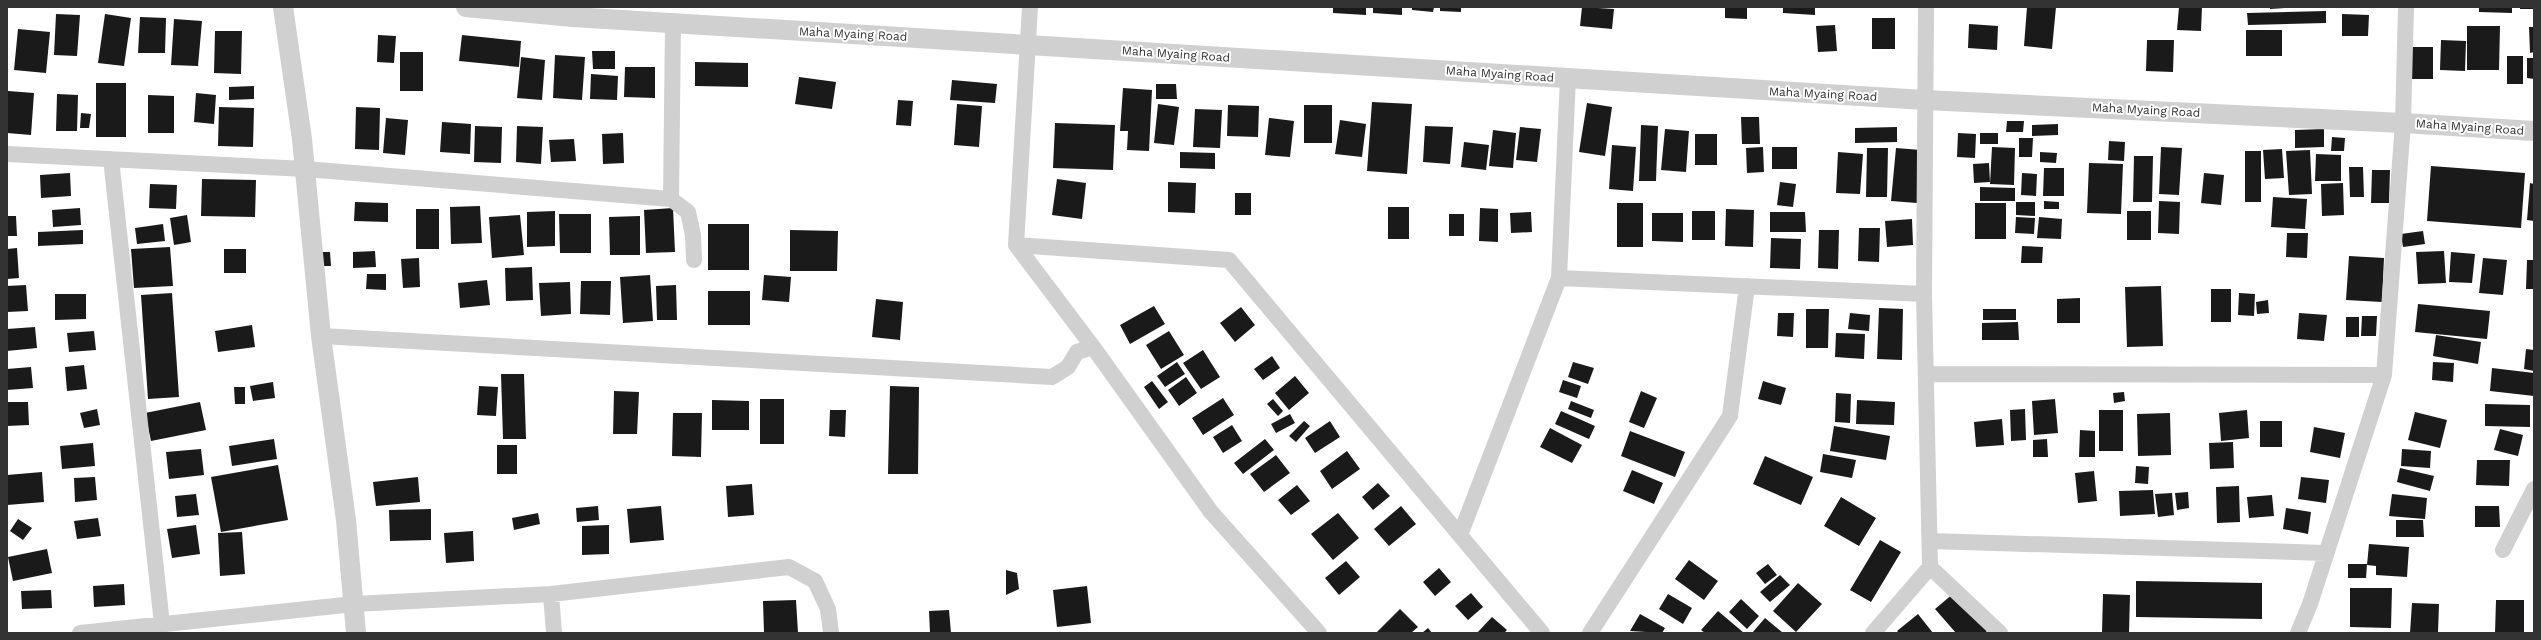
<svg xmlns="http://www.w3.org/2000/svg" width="2541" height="640" viewBox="0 0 2541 640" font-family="'Work Sans',sans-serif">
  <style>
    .building { fill: #1a1a1a }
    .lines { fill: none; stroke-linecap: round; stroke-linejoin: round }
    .minor { stroke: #d0d0d0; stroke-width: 16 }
    .tertiary { stroke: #d0d0d0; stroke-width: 20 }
    .labels { text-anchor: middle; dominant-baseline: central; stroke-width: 4; stroke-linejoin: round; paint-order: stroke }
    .street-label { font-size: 12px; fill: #333; stroke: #fff }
  </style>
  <rect width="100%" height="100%" fill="#fff"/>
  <path class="building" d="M1333 7H1366V15L1333 13Z
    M1373 7H1402V15L1373 13Z
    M1412 7H1434L1433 12 1412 10Z
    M1440 7H1461V12L1440 11Z
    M1582 7 1614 9 1612 29 1580 26Z
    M1725 7H1747V19L1725 18Z
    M1783 7H1815V15L1783 13Z
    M2027 7H2056L2052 49 2024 46Z
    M2179 7H2202L2201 31 2177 30Z
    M2270 7H2285V8L2270 9Z
    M2479 7H2512V13L2479 12Z
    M2520 7H2534V9H2520Z
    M2326 11V23L2248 25 2247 13Z
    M56 14 80 15 77 56 54 55Z
    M105 14 131 18 124 66 98 63Z
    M2342 14 2369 15 2368 36H2342Z
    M140 17 166 18 165 53H138Z
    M1872 18H1895V49H1872Z
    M174 19 202 21 198 66 171 65Z
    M1969 24 1998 26 1997 50 1968 48Z
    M1835 25 1837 51 1818 52 1816 26Z
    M2467 26H2500L2499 70H2467Z
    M2529 27H2534V52L2530 53Z
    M18 29 50 32 46 73 14 70Z
    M2246 30H2282V56H2246Z
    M215 31H242L241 74 214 73Z
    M378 35 396 36 394 63 377 62Z
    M462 35 521 41 519 67 459 61Z
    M2147 40H2174L2173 72 2146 71Z
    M2441 40 2466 41 2465 71 2440 70Z
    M2412 47H2433V79H2412Z
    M592 51H615V69H593Z
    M400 52H423V91H400Z
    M555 55 585 57 582 100 553 98Z
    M2507 56H2523V84H2507Z
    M521 57 545 60 542 100 517 98Z
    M2527 58H2534V79L2527 78Z
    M695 62 748 63V87L695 86Z
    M625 67H655V98L624 97Z
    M591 74 618 76 617 100 590 99Z
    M799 77 836 82 832 109 795 104Z
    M952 80 997 84 995 103 950 100Z
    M96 83H126V137H96Z
    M1156 84H1176L1177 99H1156Z
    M254 86V99L229 100V87Z
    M1123 88 1152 90 1149 151 1127 150 1128 131H1120Z
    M8 91 34 93 31 135 7 133Z
    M196 93 216 95 214 124 194 122Z
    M57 94 78 95 77 131H56Z
    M148 95 174 96V133H148Z
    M898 100 913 101 911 126 896 125Z
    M1372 102 1412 104 1407 174 1367 171Z
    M1587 103 1612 107 1605 156 1579 152Z
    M957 104 982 106 979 147 954 145Z
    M1158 104 1179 107 1174 145 1154 143Z
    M1228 105 1259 106 1258 137 1227 136Z
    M1304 105H1332V143H1304Z
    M219 107 254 108 253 147 218 146Z
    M356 107 380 108 379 150 355 149Z
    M1195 109 1222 110 1220 148 1193 147Z
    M81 113 91 114 89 128H80Z
    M1741 117H1759L1760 144H1742Z
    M386 118 408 120 405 155 383 153Z
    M1269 118 1294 121 1290 157 1265 155Z
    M1340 120 1366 124 1362 157 1335 154Z
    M2007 121H2024L2023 132H2006Z
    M442 122 471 124 470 154 440 152Z
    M1055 123 1115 125 1113 170 1053 168Z
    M2058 124V135L2032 136V125Z
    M1641 125 1658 126 1656 181H1639Z
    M475 126 502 127 501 163 474 162Z
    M517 126 543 127 541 164 516 162Z
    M1425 126 1453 127 1450 164 1423 162Z
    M1520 127 1541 129 1537 162 1516 160Z
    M1897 127V142L1855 143V128Z
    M1665 129 1689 131 1686 172 1661 170Z
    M2324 129V147L2295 148V130Z
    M1493 130 1516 133 1513 168 1489 166Z
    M623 133 624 163 603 164 602 134Z
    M1958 133 1976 134 1975 158 1957 157Z
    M1980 133H1998V144H1980Z
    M1695 134H1717V165H1695Z
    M2332 137 2345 138 2344 151H2331Z
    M2019 138H2033L2032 157H2019Z
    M574 139 576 161 551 162 549 140Z
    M2109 141 2125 142 2124 161 2108 160Z
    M1464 142 1489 145 1486 170 1461 167Z
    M1612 145 1636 147 1633 191 1609 189Z
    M1763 147 1764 172 1747 173 1746 148Z
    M1772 147H1797V169H1772Z
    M1992 147 2015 148 2014 185 1990 184Z
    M2161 147 2182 148 2179 195 2159 194Z
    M1867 148H1888L1887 197H1866Z
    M1896 148 1921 150 1917 203 1891 201Z
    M2282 149 2284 178 2265 179 2263 150Z
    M2310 150 2312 194 2289 195 2286 151Z
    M2245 151H2261V202H2245Z
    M1180 152 1215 153V169L1180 168Z
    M1838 152 1863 154 1860 194 1836 193Z
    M2040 152 2057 153 2056 163 2040 162Z
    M2316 154 2341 155V181H2315Z
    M2134 156H2153L2152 202H2133Z
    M1989 163 1990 182 1974 183 1973 164Z
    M2089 163 2123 164 2121 214 2087 213Z
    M2431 166 2525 173 2521 228 2427 221Z
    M2349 167H2363L2364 197H2350Z
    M2044 168H2064V196H2043Z
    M2372 170H2390L2389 203H2371Z
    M70 173 71 196 41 198 40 175Z
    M2022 173 2037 174 2036 196 2021 195Z
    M2204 173 2224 175 2221 205 2201 203Z
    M202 179 256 180 255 217 201 216Z
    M1057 179 1086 183 1082 219 1052 215Z
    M1168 182 1196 183 1195 213 1168 212Z
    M1780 182 1796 184 1793 207 1777 205Z
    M2343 183 2344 215 2322 216 2321 184Z
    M2530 183 2534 184V221L2527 220Z
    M150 184 177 185 176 209 149 208Z
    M1980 187 2015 188V201H1980Z
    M1235 193H1251V215H1235Z
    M2273 197 2307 199 2305 229 2271 227Z
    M2044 201 2059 202V209H2044Z
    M2159 201 2180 202 2179 234 2158 233Z
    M355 202 388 203V222L354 221Z
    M2016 202H2035V216L2016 215Z
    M1617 203H1643V247H1617Z
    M1975 203H2006V239H1975Z
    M480 206 482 243 451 244 450 207Z
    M1388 207H1409V239H1388Z
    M80 208 81 225 53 227 52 210Z
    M673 208 675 252 646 253 644 210Z
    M1480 208 1498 209V242L1479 241Z
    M416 209H439V249H416Z
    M1726 209 1754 210 1753 247 1725 246Z
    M555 211V246L527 247V212Z
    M1692 211H1715V240H1692Z
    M2127 211H2151V240H2127Z
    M1531 212 1532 232 1511 233 1510 213Z
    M1770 212H1805L1806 232H1770Z
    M1652 213H1683V242L1652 241Z
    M559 214H591V253H560Z
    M1449 214H1464V236H1449Z
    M187 215 191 242 174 245 170 218Z
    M520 215 524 255 492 258 489 217Z
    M7 216H16L17 236H7Z
    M640 216V255H610L609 217Z
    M2016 217 2035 218 2034 234 2015 233Z
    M2039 217 2062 219 2061 239 2037 238Z
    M1912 219 1913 245 1887 247 1885 221Z
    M163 224 165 241 137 244 135 228Z
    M708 224H749V270H708Z
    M1859 228H1880L1879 262 1858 261Z
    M83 230V244L38 246V232Z
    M790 230 838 231 837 271H790Z
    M1819 230H1839L1838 269 1818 268Z
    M2423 231 2425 244 2403 247 2401 234Z
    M2287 233H2308L2307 258 2286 257Z
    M1771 238 1801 239 1800 269 1770 268Z
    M2022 246 2043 247 2042 263H2021Z
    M170 247 173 286 134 288 131 249Z
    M17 248 19 278 7 279V249Z
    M224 249H246V273H224Z
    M375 251 376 267 353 268V252Z
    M2444 251 2446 283 2418 284 2416 252Z
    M316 252H330L331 266H317Z
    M2451 252 2475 254 2472 283 2449 282Z
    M2349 256 2384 258 2382 302 2346 300Z
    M419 258 420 287 403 288 401 259Z
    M2483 258 2507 260 2503 295 2479 293Z
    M2527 260H2534V289H2526Z
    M532 267 533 300 506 301 505 268Z
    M367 274H386V290L366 289Z
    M650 275 653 321 623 323 620 277Z
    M764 275 791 277 789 302 762 300Z
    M487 280 490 305 460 308 458 283Z
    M581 281H611L610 315 580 314Z
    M570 282 571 314 541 316 539 283Z
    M26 285 28 311 7 312V286Z
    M676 285 677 320H657L656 286Z
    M2161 286 2163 346 2127 347 2125 287Z
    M2211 289H2231V322H2211Z
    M708 291H750V325H708Z
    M172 293 179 397 148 399 141 295Z
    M2239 293 2255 294 2254 316 2238 315Z
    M55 294H86V319L55 320Z
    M2080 298V323H2057V299Z
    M876 299 903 302 900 340 872 337Z
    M2268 300 2269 313 2257 314 2256 302Z
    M2418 304 2490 311 2487 339 2415 332Z
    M1154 306 1165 324 1130 344 1120 325Z
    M1241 307 1255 325 1235 342 1220 323Z
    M1879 308 1903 309 1902 360 1877 359Z
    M1806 309H1829L1828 348H1806Z
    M1983 309H2016V320H1983Z
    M1778 313H1794L1793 337 1777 336Z
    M1850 313 1870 315 1869 331 1848 329Z
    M2299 313 2327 315 2324 341 2297 339Z
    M2362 316H2377L2376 336H2361Z
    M2346 317H2359V337H2346Z
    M2018 322 2019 340H1982V323Z
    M252 325 255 347 218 352 215 331Z
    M35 327 37 348 7 351V329Z
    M94 331 96 350 69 352 67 333Z
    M1169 331 1184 355 1161 369 1146 345Z
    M1836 333 1865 334 1864 359 1835 357Z
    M2436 335 2481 342 2478 364 2433 356Z
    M2526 349 2534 350V371L2524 369Z
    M1203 350 1220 377 1201 389 1183 363Z
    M1272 356 1280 368 1263 380 1254 369Z
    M1177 362 1185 374 1165 387 1157 376Z
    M1573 362 1594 368 1588 384 1568 377Z
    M2433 362 2454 363 2453 382 2432 380Z
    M84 365 87 389 67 391 65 367Z
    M31 367 33 388 7 390V369Z
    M2492 368 2534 373V396L2490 391Z
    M501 374H524L526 439H503Z
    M1295 376 1309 393 1289 410 1275 393Z
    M1186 377 1197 393 1179 406 1168 390Z
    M1563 380 1581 386 1577 398 1559 392Z
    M1152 381 1168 402 1159 409 1144 387Z
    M1763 381 1786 388 1781 405 1758 399Z
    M273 382 275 398 253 401 250 386Z
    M479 386 498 387 496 416 477 415Z
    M890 386 919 387 918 474H888Z
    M234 387H245V404H235Z
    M614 391 639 392 637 434H613Z
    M1641 391 1657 398 1644 428 1629 422Z
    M2124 392 2125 401 2114 403 2113 393Z
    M1836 393 1851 394 1850 423 1835 422Z
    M1223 398 1234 415 1203 435 1192 418Z
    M760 399H784V444H760Z
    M1273 399 1283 411 1278 416 1267 404Z
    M2055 399 2058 433 2034 435 2032 401Z
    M712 400 749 401V430H712Z
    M1857 400 1895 402 1894 425 1856 424Z
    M1571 401 1594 410 1591 418 1568 409Z
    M7 402H28L29 425 7 426Z
    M200 402 206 430 151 441 145 413Z
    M2485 404 2530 405V427L2485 426Z
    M97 409 100 425 84 428 80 413Z
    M2025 409 2026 440 2011 441 2010 410Z
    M830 410H846L845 437 829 436Z
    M2099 410H2123V451H2099Z
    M2247 410 2249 438 2221 441 2219 413Z
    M1561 411 1595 426 1589 439 1555 424Z
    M2415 412 2447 420 2440 448 2408 440Z
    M673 413H702L701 457 672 456Z
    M2170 413 2171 455 2138 456 2137 414Z
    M1290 414 1295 423 1276 433 1271 424Z
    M2002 419 2004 445 1976 447 1974 422Z
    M1304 421 1310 426 1296 442 1289 436Z
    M1330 421 1340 437 1315 453 1305 438Z
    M2260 421H2282V447H2260Z
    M1232 425 1242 441 1223 453 1213 437Z
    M1834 426 1890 436 1886 460 1830 451Z
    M2314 427 2345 433 2340 458 2310 452Z
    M1550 428 1582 445 1572 463 1540 447Z
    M2500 429 2523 435 2518 456 2494 450Z
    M2080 430 2095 431V457H2079Z
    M1630 431 1685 452 1675 477 1621 456Z
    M274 439 277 459 232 466 229 446Z
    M1265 439 1274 450 1243 474 1234 463Z
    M2047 439 2048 457H2033V440Z
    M2233 442 2234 468 2210 469 2209 443Z
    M93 443 95 466 62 469 60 446Z
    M497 445H517V474H497Z
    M201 449 204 475 169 479 166 452Z
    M2402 449 2431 451 2430 468 2401 466Z
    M1347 451 1360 469 1332 489 1320 471Z
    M1823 454 1856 460 1852 478 1820 472Z
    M1276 455 1290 473 1264 492 1250 474Z
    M1765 456 1813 477 1801 505 1753 484Z
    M2477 460H2510L2509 486 2476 485Z
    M278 465 288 520 221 532 211 477Z
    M2136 466 2149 467 2148 484 2135 483Z
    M2400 468 2434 476 2430 491 2397 482Z
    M1632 470 1663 483 1654 504 1623 491Z
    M2094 471 2097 501 2078 503 2075 473Z
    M42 472 44 502 7 505V475Z
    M95 477 97 500 75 502 74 478Z
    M418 477 420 502 376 506 373 482Z
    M2301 477 2329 480 2326 503 2298 499Z
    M1378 483 1390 496 1373 510 1362 497Z
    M752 484 754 515 728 517 726 486Z
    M1297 485 1310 501 1291 515 1278 500Z
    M2239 486 2240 522 2217 523 2216 487Z
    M2153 490 2155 514 2120 516 2119 491Z
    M2188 492 2189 508 2177 510 2175 493Z
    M2172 493 2174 515 2158 517 2155 494Z
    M196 494 199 515 177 517 175 496Z
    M2392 494 2427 498 2425 519 2389 516Z
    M2272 495 2274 516 2249 518 2247 497Z
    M1841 497 1876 518 1859 546 1824 526Z
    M598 506 599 520 577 522 576 508Z
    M661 506 664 540 630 543 627 509Z
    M1401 506 1416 524 1389 546 1374 529Z
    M2475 506H2499L2500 527H2475Z
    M2286 508 2311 512 2308 534 2283 529Z
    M431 509V540L390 541 389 510Z
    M538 513 540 524 514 530 512 518Z
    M1338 513 1359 538 1333 560 1311 534Z
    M98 518 101 536 77 539 74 521Z
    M18 519 32 528 23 540 10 531Z
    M2396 520H2423L2424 537H2396Z
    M196 525 200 554 172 558 167 529Z
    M609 525V554L582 555V526Z
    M473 531 474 561 446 563 444 533Z
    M242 532 245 574 220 576 218 533Z
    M1880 540 1901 552 1871 602 1850 590Z
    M2369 544 2409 547 2407 577 2376 575V566L2367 565Z
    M47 549 52 573 13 581 8 557Z
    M1689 560 1718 581 1704 600 1675 579Z
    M1346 561 1360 577 1339 595 1325 578Z
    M1768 564 1777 575 1765 584 1756 573Z
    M2348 564H2367L2366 578H2348Z
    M1439 568 1451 582 1435 596 1423 582Z
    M1006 570 1017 573 1019 589 1006 595Z
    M1780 575 1790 585 1770 602 1760 592Z
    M2136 581 2262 583V619L2136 617Z
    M1798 583 1822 604 1796 632 1773 611Z
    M124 584 125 605 94 607 93 586Z
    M1087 586 1091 623 1057 627 1053 590Z
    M2350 588H2392L2391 628 2350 627Z
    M51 590 52 608 22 609 21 591Z
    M1471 593 1483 607 1468 620 1455 606Z
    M1954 593 1987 631 1985 633H1956L1935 609Z
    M1668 594 1692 608 1683 624 1659 609Z
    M2103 594 2130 595 2129 633H2102Z
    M1741 599 1759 616 1747 629 1729 612Z
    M796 600 798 633H764L763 601Z
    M2496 600H2524V633H2495Z
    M2412 603 2439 604 2438 633H2410Z
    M1400 609 1418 627 1411 633H1376Z
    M949 610 951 633H930L929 611Z
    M1718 611 1744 633H1705L1701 630Z
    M1640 614 1665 628 1662 633 1630 631Z
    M1918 614 1933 633H1899L1897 631Z
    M1492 617 1507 630 1504 633H1477Z
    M1765 618 1783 633H1752Z
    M1428 628 1432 633H1422Z"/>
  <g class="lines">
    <path class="minor" d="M1030 7 1016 245 1093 347 1211 512 1319 633
      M7 154 305 169 671 199 673 23
      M111 159 163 633
      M671 199 688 212 693 235 694 260
      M1016 245 1229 260 1542 633
      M1559 278 1924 294
      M321 336 1052 377 1068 367 1077 352 1093 347
      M1926 374 2384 375
      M1460 535 1559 278 1568 78
      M1930 541 2326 553
      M2503 550 2534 489
      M1930 567 2000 633
      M551 594 554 633
      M80 633 354 604 551 594 789 567 815 581 828 609 831 633
      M1590 633 1730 416 1747 286
      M1873 633 1930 567 1924 294 1926 7
      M2298 633 2310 604 2384 375 2403 123 2406 7"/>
    <path class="tertiary" d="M283 7 302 139 321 336 346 520 356 633
      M466 7 573 17 1925 100 2403 123 2534 131"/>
  </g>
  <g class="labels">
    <g class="street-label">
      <text transform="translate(853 34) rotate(3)">Maha Myaing Road</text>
      <text transform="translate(1176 54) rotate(4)">Maha Myaing Road</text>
      <text transform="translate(1500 74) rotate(4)">Maha Myaing Road</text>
      <text transform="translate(1823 94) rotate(3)">Maha Myaing Road</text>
      <text transform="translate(2146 110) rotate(3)">Maha Myaing Road</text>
      <text transform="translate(2470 127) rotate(4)">Maha Myaing Road</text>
    </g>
  </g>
  <rect width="2541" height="640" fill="none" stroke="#333333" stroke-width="16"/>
</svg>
